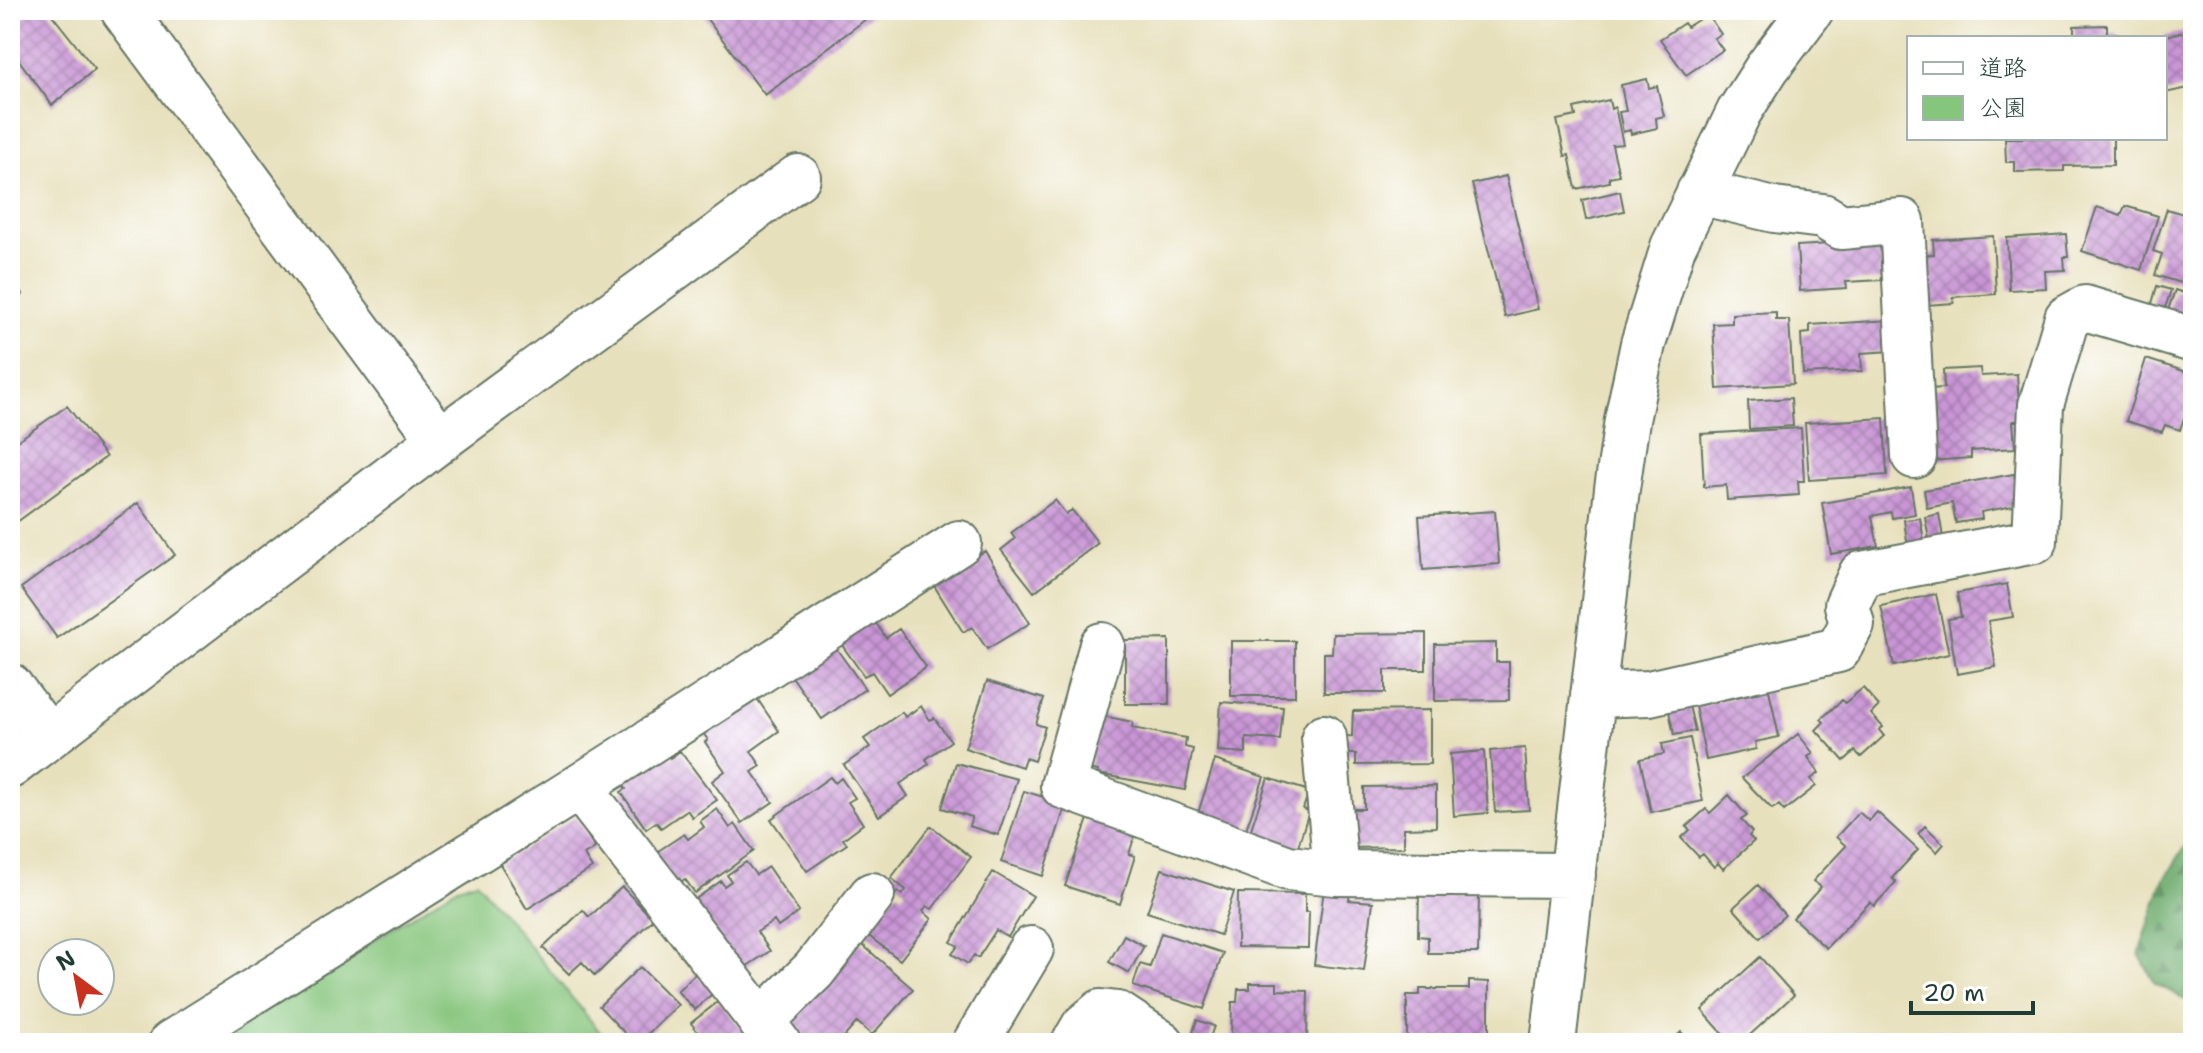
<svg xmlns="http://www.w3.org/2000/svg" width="2203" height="1053" viewBox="0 0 2203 1053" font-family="'Shantell Sans','Klee One',sans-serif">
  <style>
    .green { fill: #86c57c; stroke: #528158; stroke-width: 2 }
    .forest { fill: url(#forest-firs); stroke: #467450; stroke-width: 2 }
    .building { fill: url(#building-cross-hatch) }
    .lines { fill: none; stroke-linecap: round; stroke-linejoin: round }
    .minor-casing { stroke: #657664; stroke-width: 48 }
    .minor { stroke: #fff; stroke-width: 44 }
  </style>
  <defs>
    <pattern id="forest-firs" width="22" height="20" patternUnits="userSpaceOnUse" patternTransform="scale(2)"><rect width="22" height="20" fill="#6caa6c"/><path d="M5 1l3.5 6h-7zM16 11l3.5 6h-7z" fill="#588c5a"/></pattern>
    <pattern id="building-cross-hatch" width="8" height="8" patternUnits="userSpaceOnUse" patternTransform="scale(2)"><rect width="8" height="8" fill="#c995d5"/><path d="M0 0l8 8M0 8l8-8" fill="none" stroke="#a37bae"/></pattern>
  </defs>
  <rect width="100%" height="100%" fill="#fff"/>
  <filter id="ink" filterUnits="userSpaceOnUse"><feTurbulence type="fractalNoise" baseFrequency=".0125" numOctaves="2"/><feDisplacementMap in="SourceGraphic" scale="16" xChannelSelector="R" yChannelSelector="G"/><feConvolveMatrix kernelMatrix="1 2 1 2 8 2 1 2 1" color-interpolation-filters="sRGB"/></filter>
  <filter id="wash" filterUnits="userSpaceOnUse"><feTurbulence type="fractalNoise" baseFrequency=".006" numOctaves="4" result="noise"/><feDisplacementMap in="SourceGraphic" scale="32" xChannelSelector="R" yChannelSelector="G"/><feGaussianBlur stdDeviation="1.8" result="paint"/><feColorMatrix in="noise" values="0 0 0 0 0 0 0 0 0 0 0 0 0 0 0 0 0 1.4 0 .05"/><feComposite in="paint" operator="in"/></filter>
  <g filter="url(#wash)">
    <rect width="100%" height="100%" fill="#e7e0bc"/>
    <path class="green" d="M476 881 609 1043H212L458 887Z"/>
    <path class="forest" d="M2193 833V1004L2155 983 2139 954 2161 886Z"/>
    <g id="blocks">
      <path class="building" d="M10 10H48L95 69 52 105 10 48Z
        M700 10H878L765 95Z
        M1707 14 1721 34 1714 38 1723 50 1686 75 1660 39 1684 23 1687 27Z
        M2107 25V34L2117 33V38H2074V26Z
        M2193 30V87L2165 93V36Z
        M1647 79 1649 88 1657 86 1664 116 1656 118 1657 128 1631 134 1630 130 1623 132 1619 112 1626 111 1621 85Z
        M1609 100 1611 109 1615 107 1623 144 1612 145 1619 175 1609 177V182L1576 189 1569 155 1565 156 1557 120 1576 116 1574 108Z
        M2005 138H2113V165L2064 166V171L2015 172V162H2006Z
        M1506 176 1538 309 1505 317 1472 184Z
        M1620 191 1624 211 1586 220 1582 200Z
        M2125 206 2158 216 2141 270 2082 251 2097 207 2121 215Z
        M2167 209 2193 217V287L2155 275 2162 254 2153 251Z
        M2066 234 2068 257H2064L2065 270 2045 271 2046 288 2009 290 2007 238Z
        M1993 236 1996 294 1953 297 1954 303 1926 305 1924 255 1934 254 1933 240Z
        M1880 241 1882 280 1846 282 1847 288 1800 291 1797 246Z
        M10 277 23 294 10 305Z
        M2157 286 2171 290 2164 311 2151 307Z
        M2175 290 2193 296V321L2167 313Z
        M1776 312V320H1789L1793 384 1717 389 1713 324 1732 323V314Z
        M1891 320 1892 351 1861 353 1862 371 1803 374 1801 334 1810 333V325Z
        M2146 359 2193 374V390L2180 430 2165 425 2162 432 2126 421Z
        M1980 368 1981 376 2017 374 2020 421H2013L2015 448 1971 451V458L1929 461V389L1944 388 1943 370Z
        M1791 398 1793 426 1749 429 1748 401Z
        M67 406 106 457 10 527V446Z
        M1884 418 1887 475 1809 480 1805 423Z
        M1801 428 1804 481H1798L1799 495 1727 500 1726 485 1704 487 1701 434Z
        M2014 474 2019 505 1981 512 1982 519 1956 523 1952 503 1927 508 1924 490Z
        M1911 487 1915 514 1892 518 1891 512 1872 516 1878 546 1831 554 1822 503Z
        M1055 500 1066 514 1072 510 1098 543 1034 592 1001 550 1015 539 1011 533Z
        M138 503 175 555 57 638 21 588Z
        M1495 511 1499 564 1423 570 1419 516Z
        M1939 514 1944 543 1930 545 1925 517Z
        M1920 518 1925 546 1908 548 1904 520Z
        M985 551 1030 623 987 649 972 627 963 632 933 584Z
        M2007 584 2013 617 1988 621 1996 667 1957 674 1948 619 1961 617 1957 593Z
        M1936 594 1949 654 1894 666 1881 606Z
        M872 617 886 638 899 629 926 667 887 694 872 672 864 676 839 641Z
        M1426 633V670H1385V693H1324V653H1332L1333 634Z
        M1169 639V704H1125V640Z
        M831 641 865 689 822 719 788 671Z
        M1231 641H1295V696H1231Z
        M1496 643V662H1509V700L1435 701V644Z
        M987 681 1044 699 1036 724 1045 727 1034 761 1025 758 1022 767 965 748Z
        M1863 688 1879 706 1871 714 1883 727 1879 730 1884 736 1861 757 1855 751 1844 761 1816 730 1824 722 1821 719 1842 700 1845 703Z
        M1769 690 1779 737 1755 742 1756 749 1706 760 1695 706Z
        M756 697 779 731 751 751 761 766 752 772 773 802 742 823 712 781 725 771 705 742 708 740 703 733Z
        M1688 701 1695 731 1674 735 1668 706Z
        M1221 702 1283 707 1280 740 1246 738V753L1218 751Z
        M921 706 930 720 934 718 951 741 926 759 929 764 900 784 908 796 879 816 844 765 870 747 864 739 902 712 905 717Z
        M1430 710V764L1356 765V754H1340V737L1352 736 1353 711Z
        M1098 715 1133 722 1132 728 1186 738 1185 747 1193 749 1185 790 1098 774V771L1089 769Z
        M1798 734 1813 753 1808 757 1819 773 1811 779 1816 786 1784 811 1779 805 1772 809 1742 778Z
        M1690 738 1703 801 1651 812 1640 759 1664 754 1662 744Z
        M1525 748 1529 810 1495 812 1490 751Z
        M665 750 670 758 680 751 717 800 692 817 687 810 661 828 656 822 646 829 621 792 626 789 621 781Z
        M1484 751 1488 813 1454 816 1450 754Z
        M1215 760 1264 777 1246 829 1198 813Z
        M956 763 1017 779 998 835 969 826 972 817 942 808Z
        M830 777 835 783 841 778 855 798 848 802 863 824 843 839 847 844 807 871 771 819Z
        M1268 778 1309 791 1303 809 1309 811 1297 850 1249 835Z
        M1436 786V827L1404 828V847L1344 848V809H1364V787Z
        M1024 791 1066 804 1043 876 1001 862Z
        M1729 795 1747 816 1741 820 1752 832 1749 836 1754 841 1723 869 1718 863 1714 867 1703 854 1699 857 1681 838 1690 830 1686 827 1706 809 1710 813Z
        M717 809 730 828 735 824 754 851 695 893 685 879 674 886 652 855 684 834 688 839 704 827 700 821Z
        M1859 812 1869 821 1877 812 1918 850 1892 878 1896 882 1874 906 1870 902 1826 948 1793 918 1821 887 1813 881 1846 846 1836 837Z
        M576 816 595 848 584 855 592 868 527 909 500 864Z
        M1089 816 1136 832 1129 854 1135 856 1120 904 1065 886Z
        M931 826 971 857 932 909 927 906 923 911 932 919 900 960 865 933 897 892 902 895 906 890 891 878Z
        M1925 826 1944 844 1937 852 1918 834Z
        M746 862 756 875 768 867 799 912 778 927 774 921 757 932 770 951 738 972 690 903 721 881 724 886 731 881 727 875Z
        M1162 869 1234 892 1220 935 1147 912Z
        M993 872 1033 896 1008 937 996 930 978 958 974 955 968 964 952 954 958 946 951 942Z
        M1758 885 1785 915 1760 938 1733 908Z
        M622 887 653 919 595 976 582 962 569 974 543 948 583 910 589 917Z
        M1324 889 1350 892 1349 900 1373 902 1364 971 1314 965Z
        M1238 893 1305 894V912H1309L1308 948 1237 947Z
        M1419 893H1479L1478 953H1428V937L1418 936Z
        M1161 933 1223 953 1204 1009 1133 986 1140 964 1150 967Z
        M1124 935 1144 946 1129 973 1109 962Z
        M857 940 913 989 872 1035 857 1022 845 1036 851 1043H796L781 1025Z
        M1760 957 1794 995 1741 1043H1731L1702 1010Z
        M640 967 678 1005 638 1043H634L599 1006Z
        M696 973 714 992 695 1010 677 991Z
        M1469 981 1489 982V1043L1407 1041V995H1420V989H1469Z
        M1250 983H1277V990L1308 991 1307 1043H1231L1232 1002H1237L1238 989H1250Z
        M719 1001 753 1043H682L697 1031 691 1023Z
        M1197 1020 1214 1026 1208 1043H1189Z
        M1681 1032 1691 1043H1670Z"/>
    </g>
  </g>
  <g filter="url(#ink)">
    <use href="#blocks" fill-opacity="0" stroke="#657664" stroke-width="2"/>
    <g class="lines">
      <g class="minor-casing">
        <path id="minor" d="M123 10 440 440
          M1699 192 1774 210 1823 216 1841 227 1902 221 1914 456
          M1102 645 1063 786 1288 868 1336 873
          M10 686 48 736
          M1593 695 1649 693 1838 650 1852 624 1847 605 1861 574 2035 541 2041 405 2067 318 2085 308 2193 340
          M1324 737 1336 873 1573 875
          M10 766 440 440 798 177
          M579 787 778 1043
          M761 1022 814 970 872 895
          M171 1043 579 787 959 543
          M975 1043 1031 949
          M1074 1043 1084 1026 1101 1012 1118 1014 1162 1043
          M1553 1043 1617 489 1627 420 1643 344 1673 247 1739 112 1767 68 1811 10"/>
      </g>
      <use href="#minor" class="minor"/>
    </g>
  </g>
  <rect width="2203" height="1053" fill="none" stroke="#fff" stroke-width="40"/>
  <rect x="1907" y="36" width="260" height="104" fill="#ffffff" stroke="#a5b1ae" stroke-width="2"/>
  <rect x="1923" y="62" width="40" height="12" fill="#ffffff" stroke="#a5b1ae" stroke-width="2"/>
  <text x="1979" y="76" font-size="24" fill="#1f3d34">道路</text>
  <rect x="1923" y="96" width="40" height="24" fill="#86c57c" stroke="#a5b1ae" stroke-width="2"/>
  <text x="1979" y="116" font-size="24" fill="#1f3d34">公園</text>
  <g transform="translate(76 977) rotate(328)"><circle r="38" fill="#ffffff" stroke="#a5b1ae" stroke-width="2"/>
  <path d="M0-6L14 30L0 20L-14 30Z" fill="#c8321e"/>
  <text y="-12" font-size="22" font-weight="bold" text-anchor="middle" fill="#1f3d34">N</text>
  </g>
  <path d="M1911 1001v12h122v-12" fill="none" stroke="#1f3d34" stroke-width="4"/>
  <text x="1923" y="1001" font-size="24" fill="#1f3d34" stroke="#ffffff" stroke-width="6" paint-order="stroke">20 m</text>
</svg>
